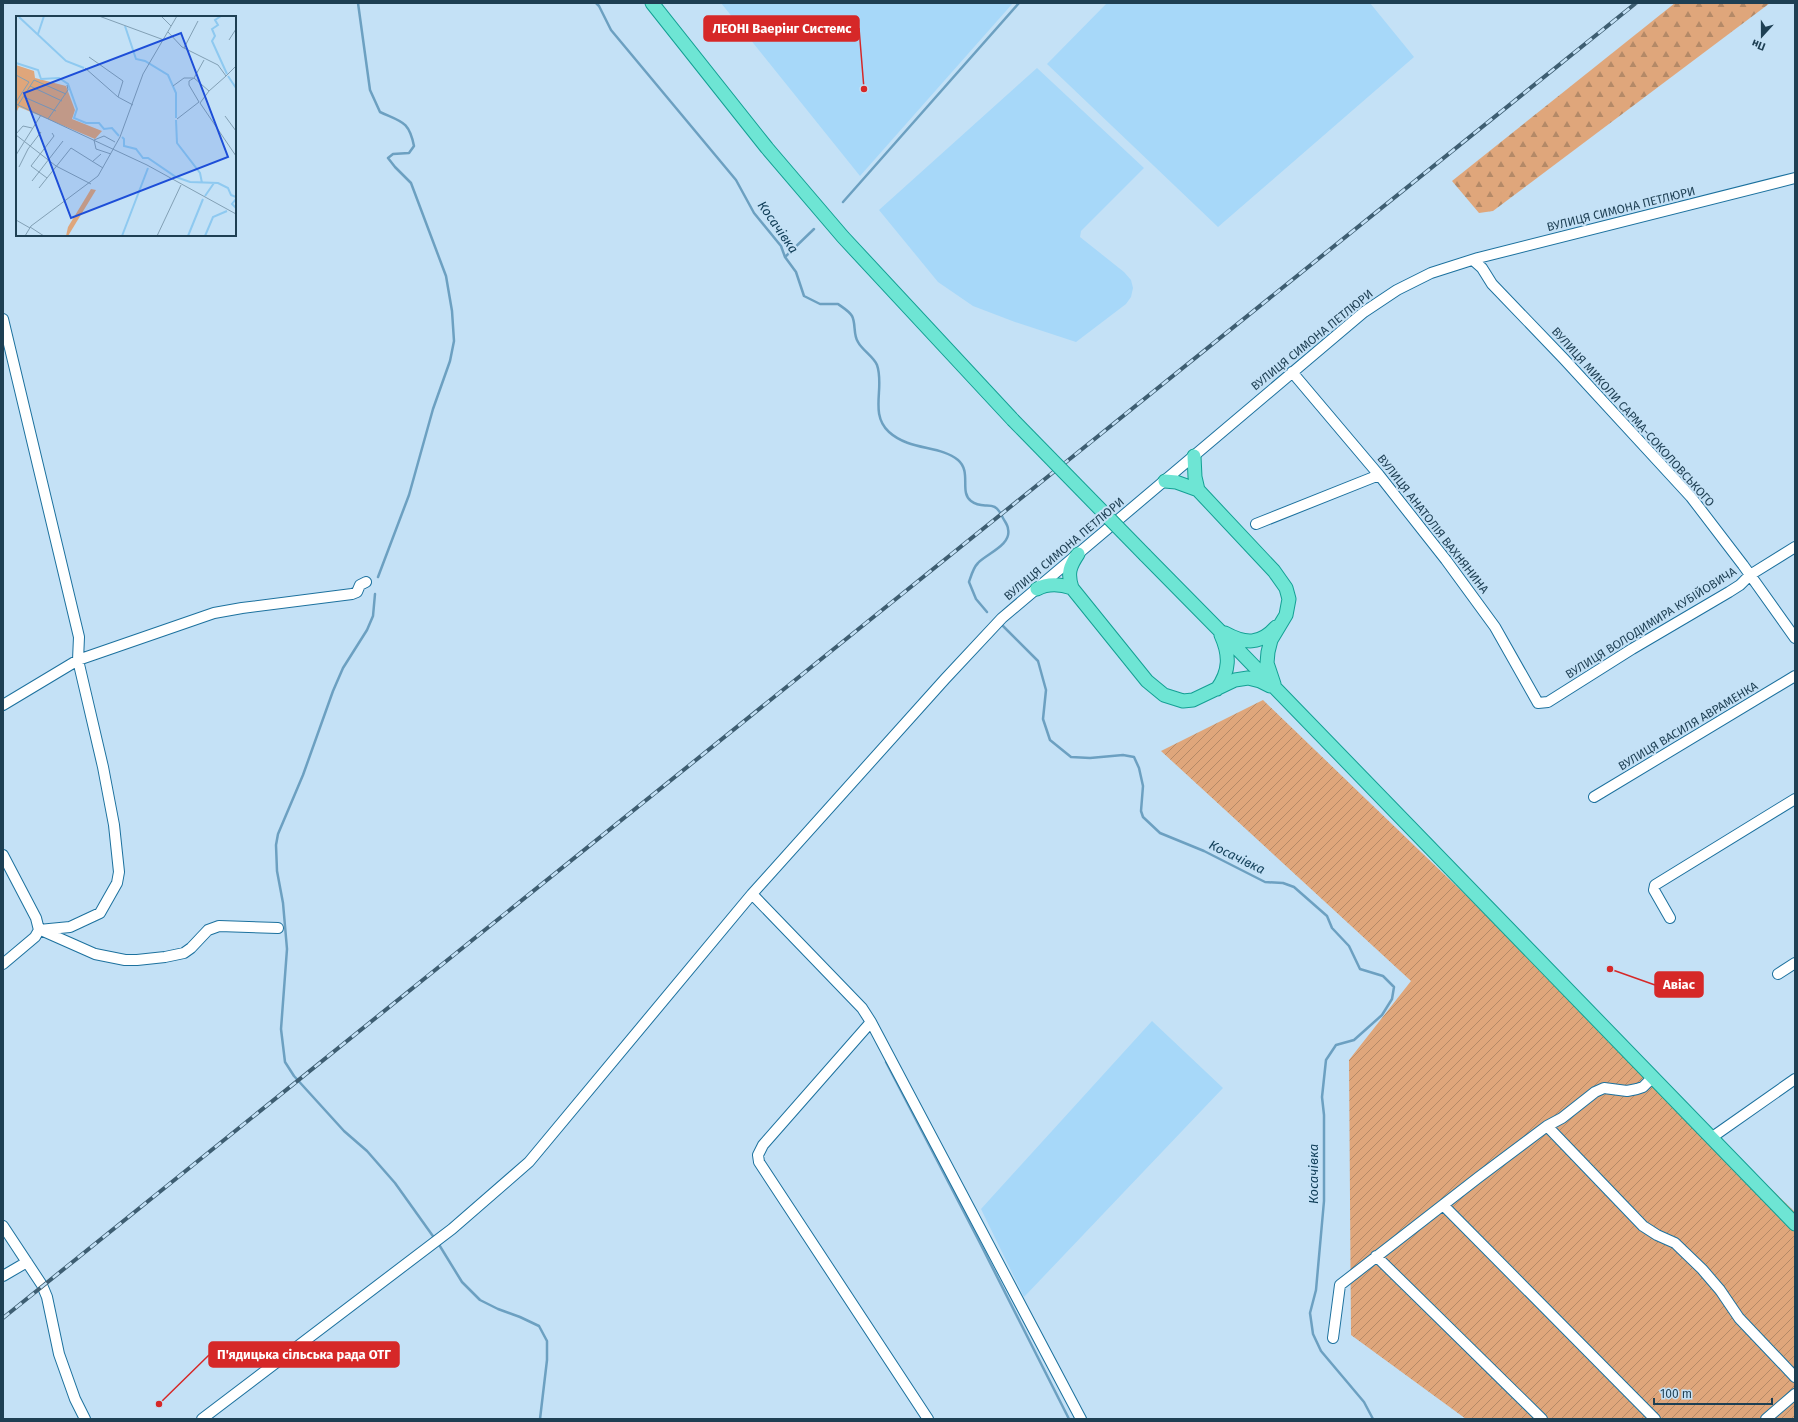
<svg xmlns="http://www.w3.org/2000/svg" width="1798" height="1422" viewBox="0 0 1798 1422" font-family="'Fira Sans',sans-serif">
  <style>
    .built { fill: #a7d8f9 }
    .forest { fill: url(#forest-firs) }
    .garden { fill: url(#garden-furrows) }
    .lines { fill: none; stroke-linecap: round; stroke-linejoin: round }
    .stream { stroke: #6ca0c1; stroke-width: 2.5 }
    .minor-casing { stroke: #1c719e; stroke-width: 12 }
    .major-casing { stroke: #13a094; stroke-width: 15 }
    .minor { stroke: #fff; stroke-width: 10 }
    .major { stroke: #6ee5d4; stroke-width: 13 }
    .rail-casing { stroke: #3e5e72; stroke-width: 4 }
    .rail { stroke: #c4e1f6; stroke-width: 2.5; stroke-dasharray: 8; stroke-linecap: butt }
    .major-bridge-casing { stroke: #13a094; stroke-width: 15; stroke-linecap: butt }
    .major-bridge { stroke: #6ee5d4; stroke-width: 13 }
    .labels { text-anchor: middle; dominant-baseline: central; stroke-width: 4; stroke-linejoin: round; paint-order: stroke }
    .street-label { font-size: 12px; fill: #1e3f53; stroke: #c4e1f6 }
    .water-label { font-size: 13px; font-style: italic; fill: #103e58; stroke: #c4e1f6 }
    .inset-river { fill: none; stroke: #8ec9f0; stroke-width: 2 }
    .inset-road { fill: none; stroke: #82a0b5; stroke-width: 1 }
    .view { fill: #1d4ed8; fill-opacity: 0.15; stroke: #1d4ed8; stroke-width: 2 }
    .inset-edge { fill: none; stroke: #1e3f53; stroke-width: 2 }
    .leader { fill: none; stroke: #d62828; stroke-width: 1.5 }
    .callout-dot { fill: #d62828; stroke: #c4e1f6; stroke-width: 1.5 }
    .callout { fill: #d62828; stroke: #d62828; stroke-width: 1.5 }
    .callout-label { font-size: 13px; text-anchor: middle; font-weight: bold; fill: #fff }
  </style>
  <defs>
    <pattern id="forest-firs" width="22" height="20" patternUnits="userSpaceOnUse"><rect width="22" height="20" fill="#dfa67b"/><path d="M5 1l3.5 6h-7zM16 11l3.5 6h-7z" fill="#b48967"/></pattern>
    <pattern id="garden-furrows" width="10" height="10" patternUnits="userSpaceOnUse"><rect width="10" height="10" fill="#dfa67b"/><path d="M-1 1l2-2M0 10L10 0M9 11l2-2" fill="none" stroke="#b48967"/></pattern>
  </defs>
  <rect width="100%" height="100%" fill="#c4e1f6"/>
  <path class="built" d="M721 3H1013L860 176Z
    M1107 3H1370L1414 57 1218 227 1047 64Z
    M1037 68 1144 168 1081 231 1080 237 1124 272 1131 280 1133 288 1131 297 1126 304 1076 342 1015 322 973 306 938 282 879 210Z
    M1152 1021 1223 1088 1024 1297 981 1209Z"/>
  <path class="forest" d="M1675 3H1770L1493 211 1479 213 1452 181Z"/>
  <path class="garden" d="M1263 700 1795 1212V1419H1466L1351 1335 1349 1060 1411 981 1161 751Z"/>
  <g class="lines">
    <path class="stream" d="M358 3 370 90 380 112C402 122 409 121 414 146L409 153 393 154 388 158 395 167 411 183 446 276 452 311 454 341 450 361 433 409 409 495 378 577
      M596 3 599 6 611 30 736 180 754 213 781 246 785 257 796 272 804 296 820 304H838C842 307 849 311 852 316 856 323 853 335 858 342 862 350 874 357 877 365 885 387 869 414 889 432 910 451 940 445 958 460 972 472 959 492 971 501 985 512 993 496 1003 518 1005 522 1008 525 1008 529 1012 545 986 554 978 563 973 568 971 576 969 582L976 599 987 612
      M843 202 1019 3
      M785 257 814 229
      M375 594 373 616 367 630 343 668 333 691 303 775 278 834 276 845 277 871 283 903 287 949 281 1029 285 1062 294 1076 344 1131 367 1151 395 1183 435 1239
      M1003 626 1038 661 1046 690 1043 719 1050 740 1071 757 1090 758 1123 755 1134 757 1139 768 1143 786 1141 811 1143 817 1160 833 1204 851 1265 882 1283 883 1294 887 1327 916 1332 928 1349 946 1360 969 1383 976 1394 987 1392 999 1382 1015 1354 1040 1336 1045 1326 1060 1322 1097 1324 1115V1201L1316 1290 1310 1313 1313 1334 1321 1351 1364 1402 1373 1419
      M886 1062 980 1243 1069 1419
      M438 1243 462 1282 480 1300 498 1309 520 1317 539 1326 547 1341V1360L540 1419"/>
    <g class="minor-casing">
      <path id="minor" d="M1473 260 1482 268 1492 284 1564 359 1691 497 1743 565 1795 638
        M3 319 79 637 78 660 3 705
        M1292 372 1379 475 1446 560 1495 627 1538 703 1548 702 1632 649 1729 592 1740 585 1750 575 1795 547
        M1256 524 1379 475
        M1594 797 1795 676
        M3 855 36 918 39 930 35 937 3 964
        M752 894 862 1008 871 1022 1081 1419
        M1670 918 1654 890 1655 885 1795 799
        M39 930 70 927 100 913 117 883 119 872 114 825 103 767 78 660 214 613 242 608 352 594 357 592 360 585 366 582
        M43 931 95 954 125 960H137L165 957 184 953 191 948 208 930 219 926 278 928
        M1778 974 1795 963
        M871 1022 763 1145 758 1155 759 1162 928 1419
        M1547 1126 1643 1226 1657 1235 1675 1243 1702 1269 1720 1290 1739 1318 1795 1377
        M1711 1138 1795 1079
        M1443 1205 1655 1419
        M3 1226 42 1285 47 1297 59 1354 75 1399 85 1419
        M1376 1256 1542 1419
        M3 1276 27 1262
        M1333 1338 1340 1285 1479 1177 1547 1126 1562 1118 1595 1092 1604 1088 1627 1091 1637 1089 1643 1087 1652 1078
        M202 1419 452 1229 529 1162 752 894 945 679 1002 618 1364 312 1397 290 1431 273 1478 258 1795 178
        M1766 1419 1795 1394"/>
    </g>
    <g class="major-casing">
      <path id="major" d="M652 3 767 148 843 237 1013 420
        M1194 456 1195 477 1198 490
        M1165 481 1176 482 1198 490 1274 571 1286 588 1289 599 1286 615 1271 640 1268 652 1267 663 1274 684
        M1078 554C1070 566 1067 573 1072 588L1147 681 1164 695 1183 701 1193 700 1235 680 1248 678 1260 681 1270 686
        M1145 555 1218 629 1795 1224
        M1037 589C1048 583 1060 584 1072 588
        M1225 633C1245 644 1260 645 1276 627
        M1217 689C1230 671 1230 655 1221 635"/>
    </g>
    <use href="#minor" class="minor"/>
    <use href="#major" class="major"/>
    <g class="rail-casing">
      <path id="rail" d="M3 1318 1636 3"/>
    </g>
    <use href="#rail" class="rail"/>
    <g class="major-bridge-casing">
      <path id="major-bridge" d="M1013 420 1145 555"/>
    </g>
    <use href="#major-bridge" class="major-bridge"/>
  </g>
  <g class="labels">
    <g class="street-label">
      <text transform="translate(1621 209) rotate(-14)">ВУЛИЦЯ СИМОНА ПЕТЛЮРИ</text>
      <text transform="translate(1312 340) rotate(-39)">ВУЛИЦЯ СИМОНА ПЕТЛЮРИ</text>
      <text transform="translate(1633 417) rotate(48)">ВУЛИЦЯ МИКОЛИ САРМА-СОКОЛОВСЬКОГО</text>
      <text transform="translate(1433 524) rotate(52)">ВУЛИЦЯ АНАТОЛІЯ ВАХНЯНИНА</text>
      <text transform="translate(1064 549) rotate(-40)">ВУЛИЦЯ СИМОНА ПЕТЛЮРИ</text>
      <text transform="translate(1651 623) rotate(-32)">ВУЛИЦЯ ВОЛОДИМИРА КУБІЙОВИЧА</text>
      <text transform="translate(1688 726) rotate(-31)">ВУЛИЦЯ ВАСИЛЯ АВРАМЕНКА</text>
    </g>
    <g class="water-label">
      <text transform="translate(778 227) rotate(55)">Косачівка</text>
      <text transform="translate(1237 857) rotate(26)">Косачівка</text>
      <text transform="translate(1313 1174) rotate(-90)">Косачівка</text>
    </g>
  </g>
  <g transform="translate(16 16)">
    <rect width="220" height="220" fill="#c4e1f6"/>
    <path d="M75 173 80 174 52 220H50L52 211Z" fill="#dfa67b"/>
    <path d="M0 49 18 55 19 62 50 70 59 94 56 103 86 115 79 123 3 91 0 97Z" fill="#dfa67b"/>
    <path class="inset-river" d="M205 0 199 4 202 9 196 13 199 20 196 25 211 58M3 1 50 45 68 52M109 10 120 43 129 45 152 59 160 77V102M22 18 28 0M0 47 22 54 25 63 43 62 52 68 61 93 58 102 70 107H83L88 113 96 112 103 120M212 60 220 72M160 104 161 127 184 157 186 167M106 121 108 123V130L120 133 127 142H132L160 161 174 166 202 167 212 172 215 179 220 181M189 180 198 167M220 183 216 188 220 192M106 220 132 152M172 220 187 183M189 220 197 201 211 195"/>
    <path class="inset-road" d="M83 0 148 24M145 0 155 10M152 16 166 31 202 49 210 60 220 50M213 24 220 13M168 32 182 5M73 41 107 65 102 81M188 44 178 62 193 75 210 60M69 52 102 81 117 89M0 59 13 66 0 86M14 70 46 85M157 70 168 62H177M193 75 184 87 220 140M8 81 40 95M0 88 131 149 220 198M2 89 18 64 50 78M209 100 220 115M32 103 52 74 51 69M161 103 183 86 173 69V65L178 62M0 118 7 110 16 112M0 119 40 150 75 168M78 124 80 133 95 138M78 124 88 120 99 126M0 139 25 99M76 146 85 138M3 151 12 133 25 116M31 162 15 150 38 120 36 117M16 165 47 125M23 172 55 132 87 152M0 204 14 212M14 211 28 220M9 220 15 210 82 160 104 121 127 58 161 0M141 220 165 169"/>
    <path class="view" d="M165 17 212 141 55 202 8 77Z"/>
    <rect width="220" height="220" class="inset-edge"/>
  </g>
  <path class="leader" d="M864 89L859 28M1610 969L1655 985M159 1404L209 1355"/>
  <g class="callout-dot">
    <circle cx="864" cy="89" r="4"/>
    <circle cx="1610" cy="969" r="4"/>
    <circle cx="159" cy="1404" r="4"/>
  </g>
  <g class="callout">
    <rect x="704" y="16" width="155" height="25" rx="4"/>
    <rect x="1655" y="972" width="48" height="25" rx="4"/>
    <rect x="209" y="1342" width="190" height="25" rx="4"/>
  </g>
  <g class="callout-label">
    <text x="782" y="33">ЛЕОНІ Ваерінг Системс</text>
    <text x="1679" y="989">Авіас</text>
    <text x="304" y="1359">П'ядицька сільська рада ОТГ</text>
  </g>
  <rect width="1798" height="1422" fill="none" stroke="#1e3f53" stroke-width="8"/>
  <g transform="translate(1762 36) rotate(201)" stroke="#c4e1f6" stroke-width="3" paint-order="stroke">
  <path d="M0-3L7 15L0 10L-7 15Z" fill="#1e3f53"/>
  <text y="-6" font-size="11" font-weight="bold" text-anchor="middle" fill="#1e3f53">Пн</text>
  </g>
  <path d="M1654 1398v6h118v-6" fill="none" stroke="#1e3f53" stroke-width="2"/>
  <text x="1660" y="1398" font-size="12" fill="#1e3f53" stroke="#c4e1f6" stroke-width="3" paint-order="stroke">100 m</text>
</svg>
